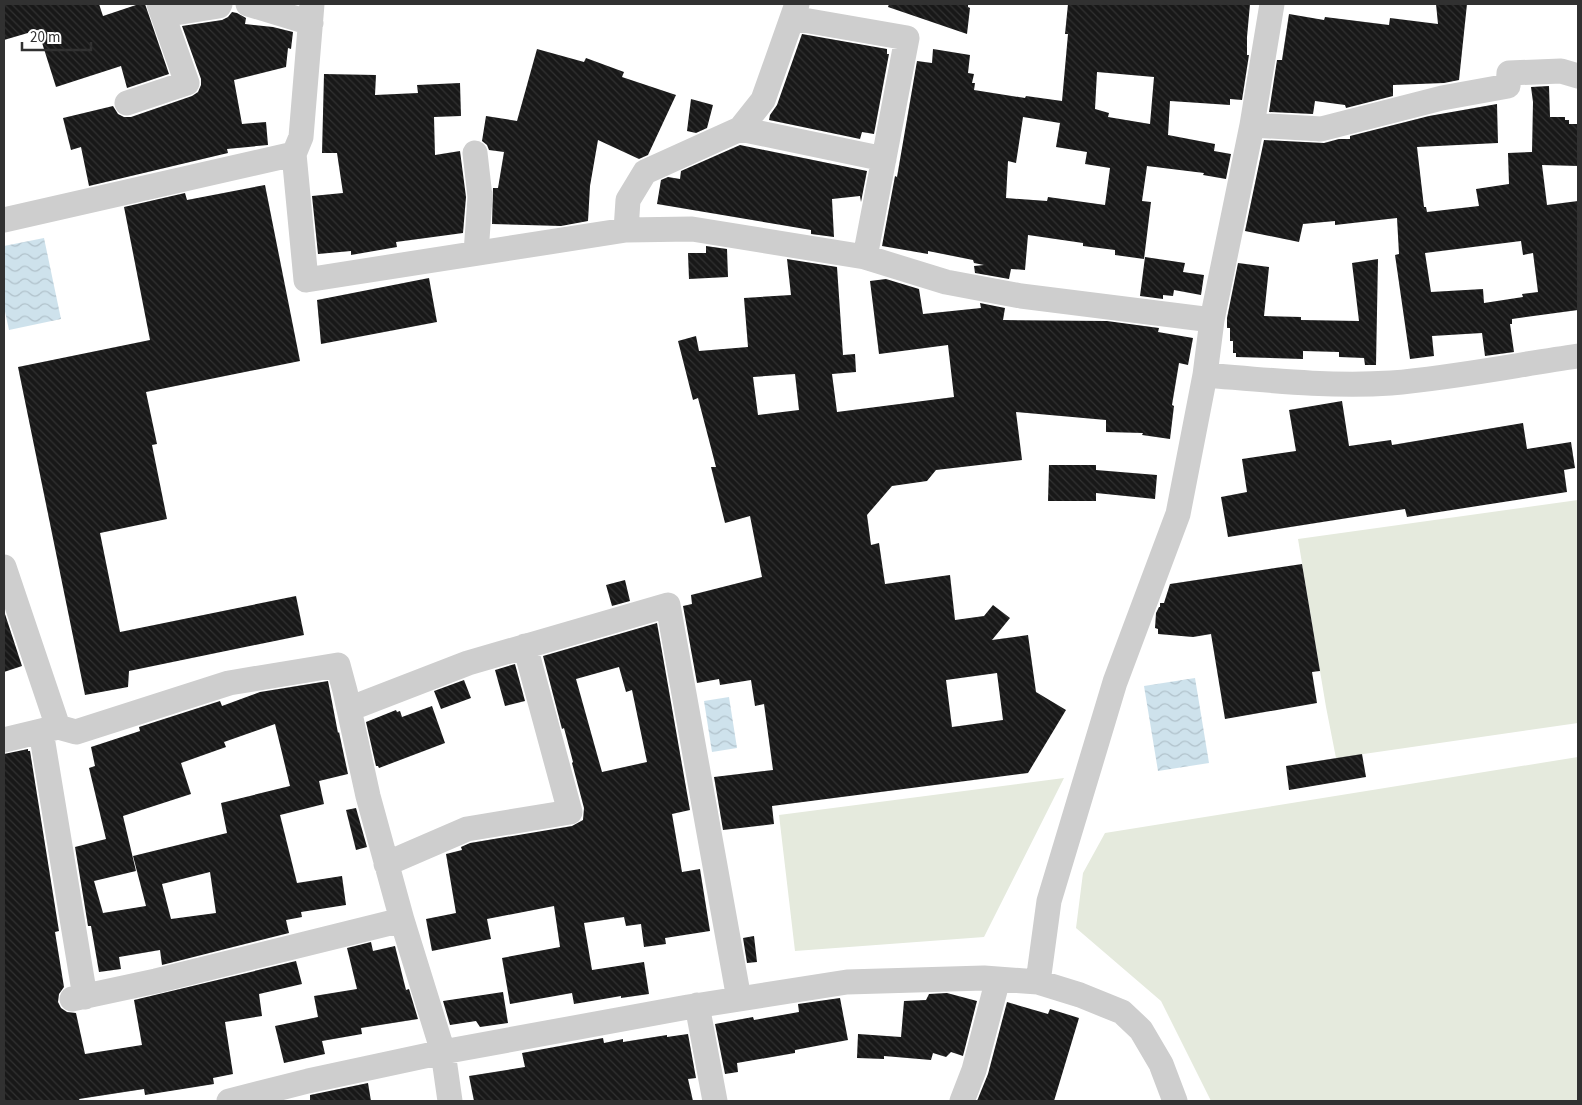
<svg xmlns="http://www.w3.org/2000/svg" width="1582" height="1105" viewBox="0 0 1582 1105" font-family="'Source Sans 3',sans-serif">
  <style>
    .garden { fill: #e5eadd }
    .water { fill: url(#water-waves) }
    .building { fill: url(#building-back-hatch); fill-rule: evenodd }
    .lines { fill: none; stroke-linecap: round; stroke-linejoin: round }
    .minor { stroke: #cecece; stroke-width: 25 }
  </style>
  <defs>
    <pattern id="water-waves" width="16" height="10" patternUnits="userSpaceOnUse" patternTransform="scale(1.25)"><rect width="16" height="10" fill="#cee2ec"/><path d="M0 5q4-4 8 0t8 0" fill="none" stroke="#b1c2cb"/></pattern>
    <pattern id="building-back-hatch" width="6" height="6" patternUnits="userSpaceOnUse" patternTransform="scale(1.25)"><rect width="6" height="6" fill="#181818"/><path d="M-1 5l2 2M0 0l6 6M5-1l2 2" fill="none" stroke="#313131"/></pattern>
  </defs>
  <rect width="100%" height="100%" fill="#fff"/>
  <path class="garden" d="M1578 500V723L1336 758 1326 707 1298 539Z
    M1578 757V1101H1211L1161 1001 1076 928 1083 873 1105 833Z
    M1064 778 984 937 795 951 779 815Z"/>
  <path class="water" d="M44 238 61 319 9 330 4 307V246Z
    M1195 678 1209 763 1158 771 1144 686Z
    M729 697 737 748 712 752 704 701Z"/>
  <path class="building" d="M4 4H99L103 16 139 4H145L169 74 127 88 121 66 56 87 38 30 4 40Z
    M889 4H968V7L970 8 967 34 888 7Z
    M1068 4H1250L1247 37V55H1249L1242 100 1230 99V105L1170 101 1168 135 1215 144 1214 151 1231 154 1226 179 1203 175 1204 173 1147 166 1142 201 1151 202 1144 259 1115 255V250L1083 246V243L1028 235 1025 270 1011 269 1009 279 975 273 974 266 984 265 974 263 973 260 928 251V254L882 246 895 176 897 177 917 61 932 63 933 49 970 55 968 73 974 74 972 83H975L974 90 1025 98 1026 96 1062 101 1068 34H1065ZM1097 72 1154 77 1150 124 1108 117 1109 113 1095 109ZM1023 117 1060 123 1056 147 1087 152 1085 164 1110 168 1105 205 1048 197 1047 201 1006 198 1008 161 1016 163Z
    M1436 4H1467L1459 80 1444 83 1393 85V96L1346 108 1345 105 1315 101 1313 114 1269 112 1277 60H1282L1289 14 1324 20 1325 17 1389 25 1390 18 1438 24Z
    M232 12 237 13 246 18 245 24 273 27 293 32 291 49 288 48 286 67 234 80 242 124 266 122 268 145 227 149 228 153 89 186 81 147 71 150 63 118 113 106 118 114 124 117H131L192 96 198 92 201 85V79L182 26 222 20 228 17Z
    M802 34 887 49V54H889L874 134 862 132 860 139 769 120 770 115 777 105Z
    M537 49 584 62 586 58 624 72 622 77 676 95 648 155 639 159 598 140 590 186 588 221 561 226 492 224 493 188H498L504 152 489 150 487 145 482 141 486 116 517 121Z
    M324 74 376 75 375 95 418 93 417 85 460 83 461 116 434 117 435 155 460 151 466 197 463 233 396 242 397 247 351 255V251L318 254 312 196 343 193 337 153H322Z
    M1549 86 1550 117H1565V120H1569V124H1578V166L1542 165 1547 205 1578 201V310L1512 319V324H1510L1514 352 1485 356 1482 333 1432 336 1434 356 1410 359 1395 255 1399 254 1397 218 1335 225V221L1303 224 1299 242 1245 231 1264 140 1324 143 1339 139H1350V136L1429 116 1497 104 1498 143 1417 147 1424 207H1426L1427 212 1479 206 1476 189 1509 184 1508 153 1532 152 1533 102 1531 87ZM1521 241 1523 255 1533 253 1538 292 1522 294 1523 297 1484 303 1483 289 1431 292 1425 253Z
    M691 99 713 105 707 128 696 133 687 131Z
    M740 145 867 171 861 202 860 196 832 199 834 237 811 234V230L657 204 661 180 668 177 680 179 681 171Z
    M265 185 300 361 146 392 157 444 152 445 167 519 100 533 120 632 296 596 304 635 129 671 128 687 85 695 18 367 150 340 124 207 185 193 187 200Z
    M706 246 727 249 728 277 689 279 688 253H706Z
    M1145 257 1185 263 1183 272 1204 275 1201 295 1174 290 1173 296 1163 295V299L1140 296Z
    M787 259 837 267 843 355 855 354 856 372 832 374 837 412 954 397 948 345 879 354 870 281 886 279 919 289 923 314 981 308 980 303 1005 308 1003 320 1107 321 1159 328 1158 332 1193 338 1188 365 1179 363 1172 405 1174 406 1170 439 1142 435 1143 433 1106 432V420L1016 412 1022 460 936 470 927 481 892 486 867 515 871 545 879 543 885 584 950 575 955 620 984 616 993 605 1010 618 992 640 1028 635 1036 692 1066 710 1028 773 772 806 774 824 723 830 714 777 773 770 764 704 755 706 751 680 720 685 719 679 697 683 683 606 692 604 691 595 762 577 750 516 725 523 711 467H716L698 398 693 400 678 341 696 336 699 351 748 347 744 298 791 295ZM795 374 799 410 758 415 753 377ZM997 673 1003 720 952 727 946 680Z
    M1378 259 1376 365H1365L1364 358 1339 357V352L1303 351V359L1236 357V353H1233V341H1230V328H1227V318L1238 263 1269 267 1264 316 1301 317V320L1359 321 1352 263Z
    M429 278 437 322 321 344 317 300Z
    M1342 401 1349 446 1391 440 1392 445 1523 423 1527 449 1571 442 1575 468 1564 470 1567 492 1407 517 1405 509 1228 537 1221 497 1247 492 1242 459 1296 451 1289 410Z
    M1049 465H1096V470L1157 475 1155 499 1096 493V501H1048Z
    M1302 564 1320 671 1312 672 1317 703 1225 719 1211 634 1193 637 1158 634V629L1155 628 1156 613 1159 607H1160V603H1164L1170 584Z
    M625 580 630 601 612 606 606 585Z
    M4 611 22 666 4 672Z
    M657 623 690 810 672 814 682 872 700 869 710 931 665 938 666 944 644 947 641 924 626 926 624 917 584 923 592 970 644 962 649 994 621 998V996L574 1004 572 993 510 1004 502 958 560 947 554 906 487 919 491 939 432 951 426 919 456 913 446 854 462 850 461 847 470 843 572 826 583 820 584 808 572 763 573 762 564 728 562 729 543 656ZM619 667 626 692 632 690 647 762 602 772 576 679Z
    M515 664 525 701 505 706 495 670Z
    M464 680 471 698 441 709 434 691Z
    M328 681 338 733 339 732 348 774 319 781 324 804 280 815 297 883 342 876 346 905 301 912 302 917 286 920 289 933 162 965 160 950 119 957 121 969 99 972 91 926H88L75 847 106 839 89 768 95 766 91 747 140 731 139 727 220 701 222 706 260 692ZM275 724 290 786 221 803 227 833 133 856 146 906 103 913 94 881 136 871 123 816 191 794 181 763 226 747 224 742ZM210 872 216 913 171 919 162 884Z
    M432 706 445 743 379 768 378 766H376L366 722 396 710 397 712 400 711 402 717Z
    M28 749V751H30L59 931 55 932 64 987 59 994 58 1002 61 1008 67 1012 76 1013 85 1054 142 1045 134 1000 296 961 302 984 259 994 262 1016 225 1022 233 1074 213 1078 214 1084 145 1095 144 1089 79 1099 80 1101H4V754Z
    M1362 754 1366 777 1289 790 1286 766Z
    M356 808 367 847 356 850 346 810Z
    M754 936 757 962 747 963 743 938Z
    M371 942 373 951 395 946 406 990 409 989 418 1019 361 1028 362 1034 322 1041 325 1054 284 1063 275 1026 318 1017 314 996 357 989 347 948Z
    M503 992 508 1023 480 1027 476 1021 450 1025 443 1001Z
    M947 993 977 1001 963 1056 951 1052 946 1057 933 1053 931 1060 884 1056V1059L857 1058 858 1034 901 1037 904 1001 926 1000 929 994Z
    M840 998 848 1040 795 1050V1053L737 1063 738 1072 725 1074 715 1024 753 1017 754 1020 799 1012 798 1004Z
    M1007 1002 1048 1014 1050 1009 1079 1018 1054 1101H977L988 1074Z
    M688 1034 696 1078 688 1079 693 1101H474L469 1076 525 1067 522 1053 603 1038 604 1043 623 1039V1042L667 1035V1037Z
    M368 1083 371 1101H310V1095Z"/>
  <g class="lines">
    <path class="minor" d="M248 4 311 23
      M797 4 763 100 740 129 645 172 628 200 626 230 692 229 865 257 946 282 1021 296 1212 320
      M163 15 219 6 220 4
      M792 18 907 38 865 257
      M127 103 187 83 159 4
      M1252 125 1321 129 1442 98 1508 86 1509 73 1561 71 1578 76
      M740 129 884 159
      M475 153 480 197 476 253
      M294 154 306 280 626 230
      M4 220 294 154 301 137 312 4
      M1205 375C1267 380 1329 387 1391 383 1453 378 1516 365 1578 356
      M4 567 58 727
      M349 709 468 663 668 605 739 999
      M41 731 85 997
      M4 740 58 727 76 732 229 683 338 665 345 691 368 796 402 920 443 1052 450 1101
      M386 864 467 829 570 812 525 646
      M1038 982 1049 901 1115 682 1178 514 1205 375 1212 320 1252 125 1272 4
      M72 999 156 981 402 920
      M697 1005 715 1101
      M229 1101 308 1081 443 1052 688 1007 847 982 984 978 1038 982 1080 995 1122 1012 1141 1030 1161 1064 1175 1101
      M962 1101 974 1070 998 979"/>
  </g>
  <rect width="1582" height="1105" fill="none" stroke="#313131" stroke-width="10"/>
  <path d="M22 42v8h69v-8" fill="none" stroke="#313131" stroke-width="2.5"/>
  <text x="30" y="42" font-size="15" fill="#313131" stroke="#ffffff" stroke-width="4" paint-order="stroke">20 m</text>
</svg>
